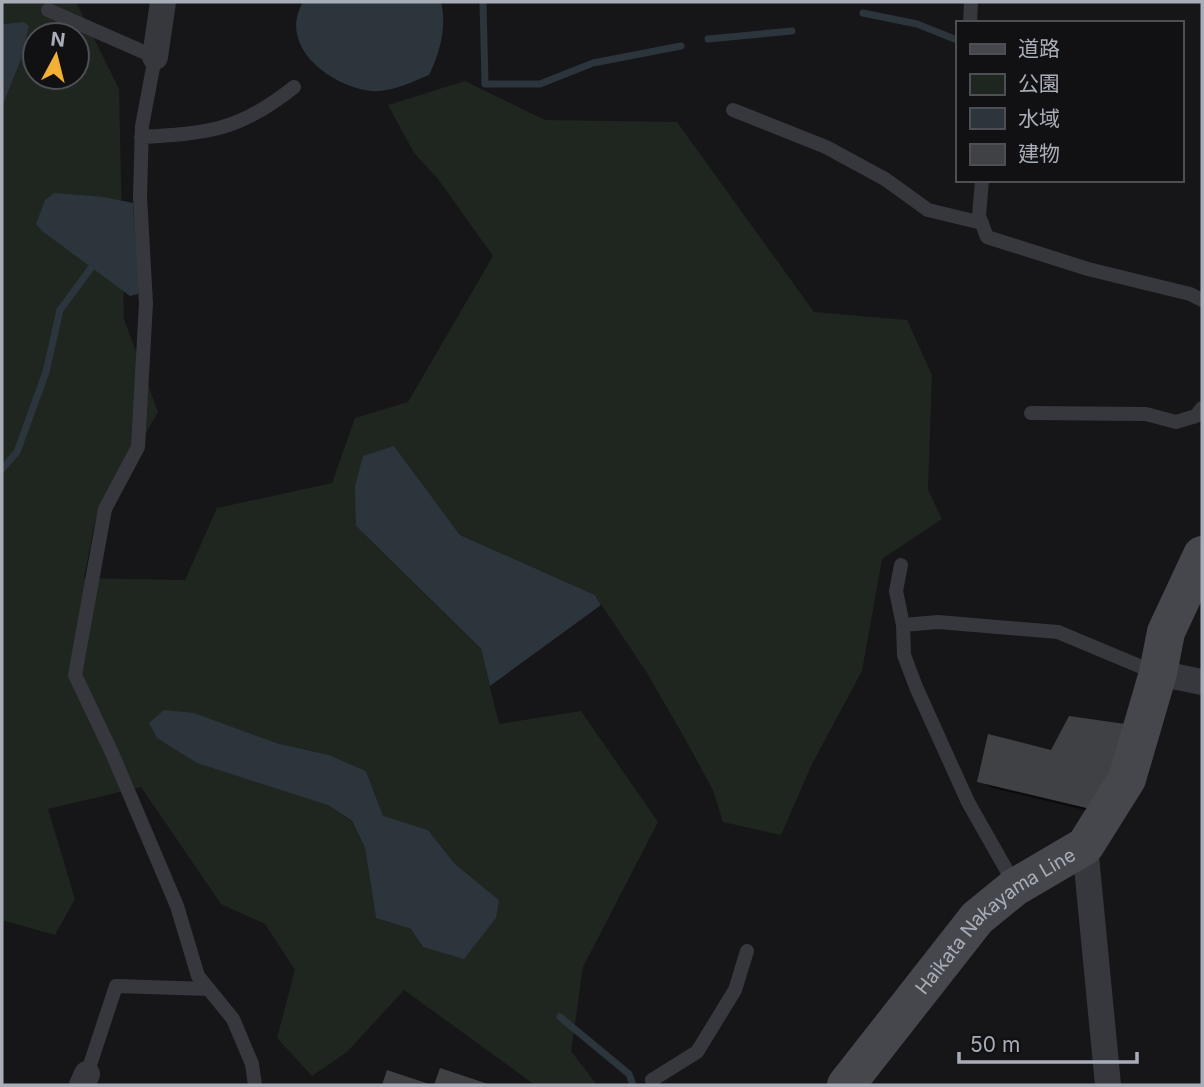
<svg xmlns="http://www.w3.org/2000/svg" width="1204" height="1087" viewBox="0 0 1204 1087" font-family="Inter,'Noto Sans JP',sans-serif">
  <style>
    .green { fill: #1e261f; fill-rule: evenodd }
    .water { fill: #2c353c }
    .shadow { fill: #0007 }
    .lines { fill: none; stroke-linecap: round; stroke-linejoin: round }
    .stream { stroke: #2c353c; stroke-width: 7 }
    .building { fill: #404145 }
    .service { stroke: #37383d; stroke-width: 14 }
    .minor { stroke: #37383d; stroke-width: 26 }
    .secondary { stroke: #45474d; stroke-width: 38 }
    .labels { text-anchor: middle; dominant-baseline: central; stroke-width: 5; stroke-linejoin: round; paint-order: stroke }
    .street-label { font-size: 19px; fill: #a8adb8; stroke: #111113 }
  </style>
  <rect width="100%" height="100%" fill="#161618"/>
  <path class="green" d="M2 2H76L119 89 124 319 158 412 95 521 84 578 185 580 217 508 332 483 355 418 408 402 493 256 438 179 414 153 388 105 465 81 545 120 677 122 814 312 907 320 932 375 928 490 942 519 882 559 862 671 812 764 781 835 723 822 713 790 684 737 647 673 595 595 460 535 394 446 356 526 481 650 499 724 581 711 658 822 583 967 571 1051 597 1085H535L404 990 347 1052 312 1076 277 1038 295 970 265 924 221 904 141 787 48 809 75 899 55 935 2 920V107L22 57 29 27 24 22 2 24ZM35 35H77V77H35ZM276 743 329 755 366 771 383 817 428 830 455 864 499 900 423 947 411 929 376 918 365 848 352 822 328 805Z"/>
  <path class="water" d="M303 2H441C447 26 440 53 429 75 412 82 390 93 371 91 330 86 277 46 303 2Z
    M24 22 29 26 22 57 2 107V24Z
    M54 193 103 197 133 203 139 284 138 294 130 296 42 231 36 224 45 200Z
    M394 446 460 535 595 595 601 605 490 686 481 649 356 526 355 486 363 456Z
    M164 710 194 713 276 743 329 755 366 771 383 816 428 830 455 864 499 900 496 918 464 959 423 947 411 929 376 918 365 848 352 821 328 805 197 763 157 738 149 723Z"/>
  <path class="shadow" d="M989 737 1113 817 993 788 979 781Z"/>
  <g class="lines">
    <path class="stream" d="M483 2 485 84H540L593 63 681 46
      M863 13 917 24 957 40
      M708 39 792 31
      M2 469 17 452 46 372 60 310 91 268
      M560 1017 629 1074 633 1085"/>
  </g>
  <path class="building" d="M1069 716 1132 725 1099 811 977 782 988 734 1051 750Z
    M440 1068 491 1085H434Z
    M387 1070 432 1085H382Z"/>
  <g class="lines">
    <path class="service" d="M48 10 155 57 142 126 140 197 146 303 138 447 105 509 75 675 112 753 177 906 198 976 233 1019 252 1064 255 1085
      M970 23 971 2
      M733 110 826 147 885 179 928 210 982 223
      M141 137C209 133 239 131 294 87
      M982 180 979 216 987 237 1088 269 1190 294 1202 300
      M1031 413 1146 414 1176 422 1196 416 1202 408
      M901 565 896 591 903 625 904 655 916 687 968 802 1015 885
      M903 625 938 622 1058 632 1156 673
      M87 1074 116 986 209 989
      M653 1085 652 1080 697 1052 735 990 747 951"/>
    <path class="minor" d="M155 57 163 2
      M1158 673 1202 682
      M1085 846 1108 1085
      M82 1085 87 1074"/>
    <path class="secondary" id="s1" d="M846 1085 977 918 1015 887 1085 846 1127 779 1158 673 1166 632 1202 555"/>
  </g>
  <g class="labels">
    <g class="street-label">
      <text stroke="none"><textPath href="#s1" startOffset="224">Haikata Nakayama Line</textPath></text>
    </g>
  </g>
  <rect width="1204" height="1087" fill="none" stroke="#a8adb8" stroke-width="7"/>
  <rect x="956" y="21" width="228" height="161" fill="#111113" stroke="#4d4f55" stroke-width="2"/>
  <rect x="970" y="44" width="35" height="10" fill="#45474d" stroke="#4d4f55" stroke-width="2"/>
  <text x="1018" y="56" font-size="21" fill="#a8adb8">道路</text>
  <rect x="970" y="74" width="35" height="21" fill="#1e261f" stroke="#4d4f55" stroke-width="2"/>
  <text x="1018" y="91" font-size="21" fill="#a8adb8">公園</text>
  <rect x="970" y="108" width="35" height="21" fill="#2c353c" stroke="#4d4f55" stroke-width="2"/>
  <text x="1018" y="126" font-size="21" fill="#a8adb8">水域</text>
  <rect x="970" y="144" width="35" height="21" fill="#404145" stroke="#4d4f55" stroke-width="2"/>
  <text x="1018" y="161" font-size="21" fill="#a8adb8">建物</text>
  <g transform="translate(56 56) rotate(7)"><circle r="33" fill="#111113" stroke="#4d4f55" stroke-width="2"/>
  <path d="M0-5L12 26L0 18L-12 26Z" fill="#f2b134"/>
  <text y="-10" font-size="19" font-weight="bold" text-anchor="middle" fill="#a8adb8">N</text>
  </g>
  <path d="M959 1052v10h178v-10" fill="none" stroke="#a8adb8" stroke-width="3.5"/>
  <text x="970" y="1052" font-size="21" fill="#a8adb8" stroke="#111113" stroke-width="5" paint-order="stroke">50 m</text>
</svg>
